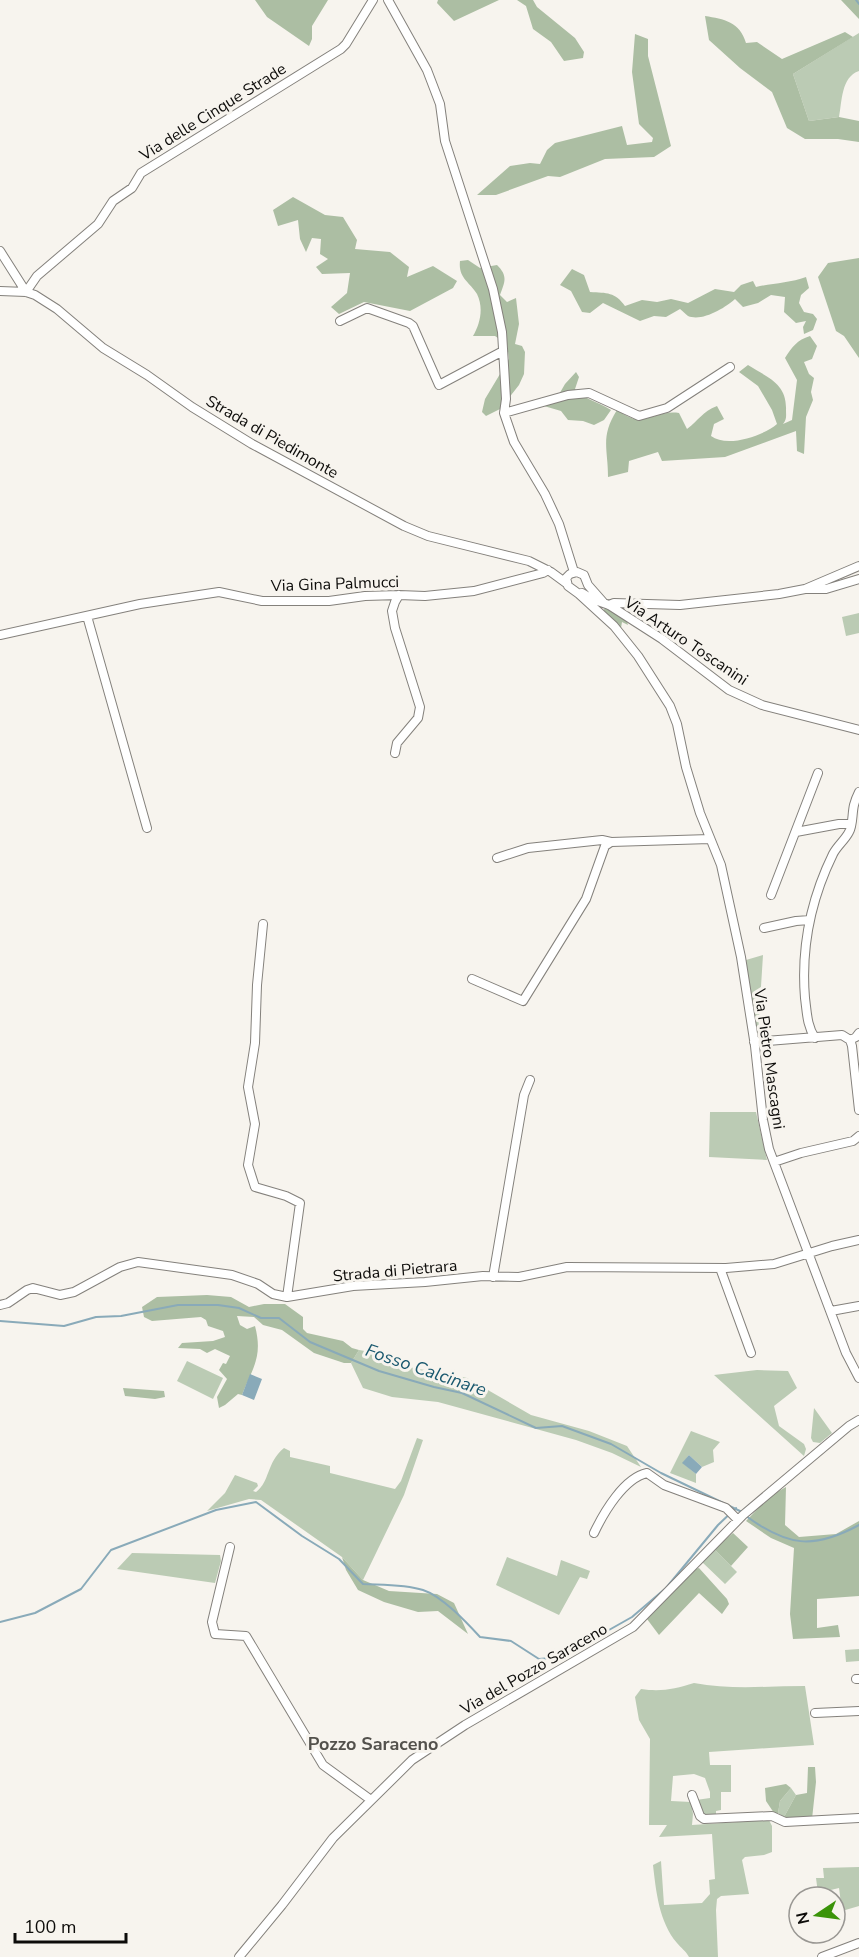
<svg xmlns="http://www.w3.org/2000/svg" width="859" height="1957" viewBox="0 0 859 1957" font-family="'Nunito Sans',sans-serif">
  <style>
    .green { fill: #bbcbb4 }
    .forest { fill: #acbea3 }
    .water { fill: #89aab9 }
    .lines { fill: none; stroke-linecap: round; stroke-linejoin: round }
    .stream { stroke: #89aab9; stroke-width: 2 }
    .minor-casing { stroke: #84817c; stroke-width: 10 }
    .minor { stroke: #fff; stroke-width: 8 }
    .labels { text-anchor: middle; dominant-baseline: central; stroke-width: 6; stroke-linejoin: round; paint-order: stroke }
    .street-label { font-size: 16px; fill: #0d0c0a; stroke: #f7f4ee }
    .water-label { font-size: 18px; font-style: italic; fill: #19586e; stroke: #f7f4ee }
    .neighbourhood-label { font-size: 18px; font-weight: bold; fill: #53514c; stroke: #f7f4ee }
  </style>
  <rect width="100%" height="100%" fill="#f7f4ee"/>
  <path class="green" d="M859 33V71C841 77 842 102 839 117L809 121 793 74Z
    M859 613V633L846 636 842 617Z
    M763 955 758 1034H756L746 960Z
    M710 1112H756L767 1160 709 1157Z
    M359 1350 389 1355 398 1365 467 1378 531 1415 589 1431 627 1446 641 1467 612 1453 576 1440 438 1402 392 1397 363 1388 351 1363Z
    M187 1361 223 1378 213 1399 177 1381Z
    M757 1370 788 1371 797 1388 774 1406 779 1426 804 1444 806 1449 804 1456 714 1375Z
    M814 1408 832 1433 820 1443 813 1442 811 1438Z
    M691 1431 720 1442 713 1450 714 1462 702 1467 689 1455 683 1463 696 1474V1483L670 1473Z
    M417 1438 423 1440 404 1495 363 1580 342 1557 261 1500 249 1499 207 1511 225 1493 235 1475 257 1483 258 1486 253 1491 256 1492C270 1482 266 1463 284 1448L290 1451V1457L330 1466V1473L395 1489 401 1481Z
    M714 1549 737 1572 725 1584 701 1561Z
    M132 1553 220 1555 221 1561 215 1583 117 1569Z
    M507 1557 557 1576 561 1560 590 1571 587 1579 580 1577 559 1615 496 1585Z
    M859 1649V1661L846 1662 845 1650Z
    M694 1683C730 1690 768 1686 805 1686L814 1745 709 1752 710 1765H731V1792H721V1810L716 1811V1815C701 1816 702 1814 696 1800L710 1798V1792L705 1778 694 1774 673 1776 671 1801 691 1802 693 1814 692 1825 769 1820 772 1826V1852L764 1855 745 1857 742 1860 749 1894 721 1896 717 1899 716 1910 718 1957H689C686 1951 681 1948 677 1943 659 1922 656 1891 653 1865L661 1861 664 1905 702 1903 710 1894 709 1880 715 1879 712 1834 659 1837 667 1825H649L650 1739 639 1720 635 1697 641 1689C661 1692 675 1689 694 1683Z
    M791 1788 796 1795 784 1817 778 1813 780 1801Z
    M859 1867V1906L842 1911 839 1888 818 1893 816 1878H824L823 1868Z"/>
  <path class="forest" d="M255 0H328L312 26V39L309 46 267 17Z
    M438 0H499L454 21 437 3Z
    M517 0H533L537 7 575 38 584 52 583 58 564 61 551 42 533 29 526 6Z
    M841 0H859V19L858 18Z
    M705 16C724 19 740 22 746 43L757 42 782 59 845 32 853 37 793 74 809 121 839 117 859 121V142L838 139H805L787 128 772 92 740 68 709 40Z
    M635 34 648 39V56L671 146 654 157 605 159 560 177 548 176 496 195H477L510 166 530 163 540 164 547 150 555 143 622 126 627 145 652 142 653 138 639 124 632 72Z
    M293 197 325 215 343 217 357 240 355 249 390 252 409 267 407 277 433 266 457 281 453 288 410 311 364 302 339 314 331 307 347 293 350 273 322 274 316 267 328 259 320 254 321 239 312 238 306 252 300 239 298 220 278 226 273 210Z
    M859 258V358L844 336 836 331 818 277 828 263Z
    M468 260 480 268 497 265C508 276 505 281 500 295L507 302 516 298 519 324 515 344 522 346 525 352 524 374 519 385 500 409 486 416 482 412 485 399 509 359 507 344 495 336H473C480 324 484 308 477 294 470 282 458 278 460 261Z
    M572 269 584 275 590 292C607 293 615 292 625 306L642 300 657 302 671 299 688 303 715 289 734 292 741 285 753 281 756 287C773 283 790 283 806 277L809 288 801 295 799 303 804 312 813 314 817 319 813 330 804 334 803 327 806 321 796 323 784 312 785 297 771 295 758 303 743 307 735 299C725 308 702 322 688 316 685 314 683 311 680 309L666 317 654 316 640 321 603 303 590 313 582 312 571 291 560 285Z
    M810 336 817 346 812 359 804 362 809 374 814 378 811 392 813 400 806 417 804 454 797 451 796 431 725 457 662 461 658 452 629 461 628 472 608 477C608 448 600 437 617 410 622 413 629 418 635 419 650 421 662 410 679 413L687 429C699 420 702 412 717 406L724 419 714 424 711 436C727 448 763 436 777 424L772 410 758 386 739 372 748 365C768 378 787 383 786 410 786 416 787 419 783 424L792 420 797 380 785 358C792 347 797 340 810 336Z
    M576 372 579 377 575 389C583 399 599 402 611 410L604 420 594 425 583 421 568 420 561 411 544 406 554 403 565 384Z
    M607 607 626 618 628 625 622 622 621 628 602 611Z
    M207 1295 231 1297 249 1307 264 1304H285L303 1317V1329L307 1333 343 1341 352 1348 359 1350 351 1363H344L314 1353 282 1330 263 1325 254 1317 237 1316 240 1325 247 1329 255 1326C263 1357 253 1367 242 1395L238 1394 225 1405 219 1408 217 1397 227 1379 219 1370 223 1363 226 1364 230 1356 215 1349 207 1353 200 1349 178 1348 182 1343 213 1341 225 1337 223 1331 208 1326 206 1320 201 1317 152 1321 144 1317 142 1307 157 1297Z
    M123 1388 164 1391 165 1397 155 1399 125 1396Z
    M786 1487 785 1525 799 1537 836 1534 859 1521V1596L817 1599V1628L838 1625 840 1637 793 1639 790 1614 794 1548 771 1538 746 1521 770 1496Z
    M733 1533 748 1547 731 1566 714 1549Z
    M342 1557 363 1580 389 1591 437 1594 454 1603 468 1634 438 1611 418 1612 384 1602 358 1590 346 1570Z
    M699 1568 727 1599 729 1604 722 1614 699 1593 659 1635 647 1619 695 1569Z
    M808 1767H815L816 1782 812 1819 789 1820 784 1817 796 1795 807 1793Z
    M786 1784 791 1788 780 1801 778 1813H774L766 1801 765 1788Z"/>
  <path class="water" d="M250 1374 262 1379 254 1400 242 1395Z
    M689 1455 702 1467 696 1474 682 1463Z"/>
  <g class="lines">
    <path class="stream" d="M856 0 859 4
      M0 1321 64 1326 96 1317 121 1316 178 1305H218L239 1308 261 1318H279L310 1342 379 1371 434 1387 462 1393 536 1428 562 1426 611 1444 661 1473 742 1512
      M746 1516C787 1546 813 1550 859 1525
      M0 1622 35 1613 81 1589 111 1550 216 1510 256 1502 302 1536 339 1559 363 1584C382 1585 404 1584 423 1590 442 1596 467 1623 480 1637L511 1641 539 1659 551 1658 593 1639 632 1617 666 1588 718 1525 736 1508"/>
    <g class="minor-casing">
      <path id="minor" d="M388 0 427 70 440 104 445 141 493 289 502 332 506 399 504 413 514 442 545 494 559 524 574 572
        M0 251 26 292 37 276 98 224 113 201 132 188 141 173 341 49 346 44 373 0
        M0 291 26 292 35 295 57 309 103 348 147 375 192 407 252 444 404 526 428 536 529 561 551 572 566 583
        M340 321 367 308 409 323 413 326 439 385 503 351
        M504 413 568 395 589 393 639 416 667 408 730 367
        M806 589H826L859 579
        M582 593 592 599 609 605 662 639 729 690 762 705 859 730
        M603 602 588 585 584 575 577 572 570 574 566 578 568 586 579 594 614 626 638 656 670 706 677 724 686 767 700 813 721 865 741 957 755 1046 763 1120 769 1149 846 1353 859 1378
        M609 605 614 603 680 605 779 594 805 589 859 566
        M87 616 147 828
        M0 635 140 604 219 592 262 601H329L365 596 399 595 425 596 474 591 543 573 548 570
        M395 753 397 743 418 718 420 707 395 628 392 611 395 602 399 595
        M796 832 839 824H851
        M497 858 528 848 602 840 611 842
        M771 895 818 773
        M263 924 257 985 255 1043 248 1087 255 1124 248 1165 255 1187 286 1196 300 1203 287 1297
        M764 928 796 921 810 920
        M472 979 523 1001 586 899 605 846 611 842 710 839
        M815 1038C807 1026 807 1013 805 998 801 949 811 899 833 854 837 846 845 840 849 832 853 826 852 813 854 805 855 801 857 796 859 792
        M850 1040 856 1037 859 1033
        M754 1042 842 1035 850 1040 852 1046 859 1110
        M774 1162 801 1153 853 1141 859 1136
        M720 1268 751 1353
        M493 1277 524 1095 530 1080
        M0 1305 8 1303 27 1290 33 1288 60 1295 74 1292 120 1267 138 1262 232 1275 258 1284 273 1294 287 1297 353 1286 425 1282 483 1276 519 1277 567 1267 726 1268 774 1264 832 1246 859 1240
        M831 1311 859 1306
        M594 1533C604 1512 624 1478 647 1473L664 1485 726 1508 738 1520
        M230 1547 212 1622 215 1634 246 1636 323 1765 371 1800
        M856 1679H859
        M815 1713 859 1711
        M692 1795 700 1816 704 1819 772 1816 785 1822 859 1818
        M239 1957 282 1905 333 1838 412 1760 465 1725 633 1627 743 1515 849 1426 859 1420
        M822 1957 859 1943"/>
    </g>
    <use href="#minor" class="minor"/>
  </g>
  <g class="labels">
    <g class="street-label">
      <text transform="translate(213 112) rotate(-32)">Via delle Cinque Strade</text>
      <text transform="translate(272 437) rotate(30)">Strada di Piedimonte</text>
      <text transform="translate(335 584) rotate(-2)">Via Gina Palmucci</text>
      <text transform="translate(686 641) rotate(34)">Via Arturo Toscanini</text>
      <text transform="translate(769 1059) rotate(82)">Via Pietro Mascagni</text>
      <text transform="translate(395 1271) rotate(-5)">Strada di Pietrara</text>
      <text transform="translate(534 1669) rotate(-30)">Via del Pozzo Saraceno</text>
    </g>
    <g class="water-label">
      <text transform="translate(426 1370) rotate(19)">Fosso Calcinare</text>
    </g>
    <g class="neighbourhood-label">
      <text x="373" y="1744">Pozzo Saraceno</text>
    </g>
  </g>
  <g transform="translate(817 1915) rotate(257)"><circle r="28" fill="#f7f4ee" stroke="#999793" stroke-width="1.5"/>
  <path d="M0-4.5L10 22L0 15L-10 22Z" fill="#3b9409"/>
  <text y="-9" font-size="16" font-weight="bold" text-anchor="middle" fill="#0d0c0a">N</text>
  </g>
  <path d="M15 1933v9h111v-9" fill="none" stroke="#0d0c0a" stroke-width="3"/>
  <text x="24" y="1933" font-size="18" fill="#0d0c0a" stroke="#f7f4ee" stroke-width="4.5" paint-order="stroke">100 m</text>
</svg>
